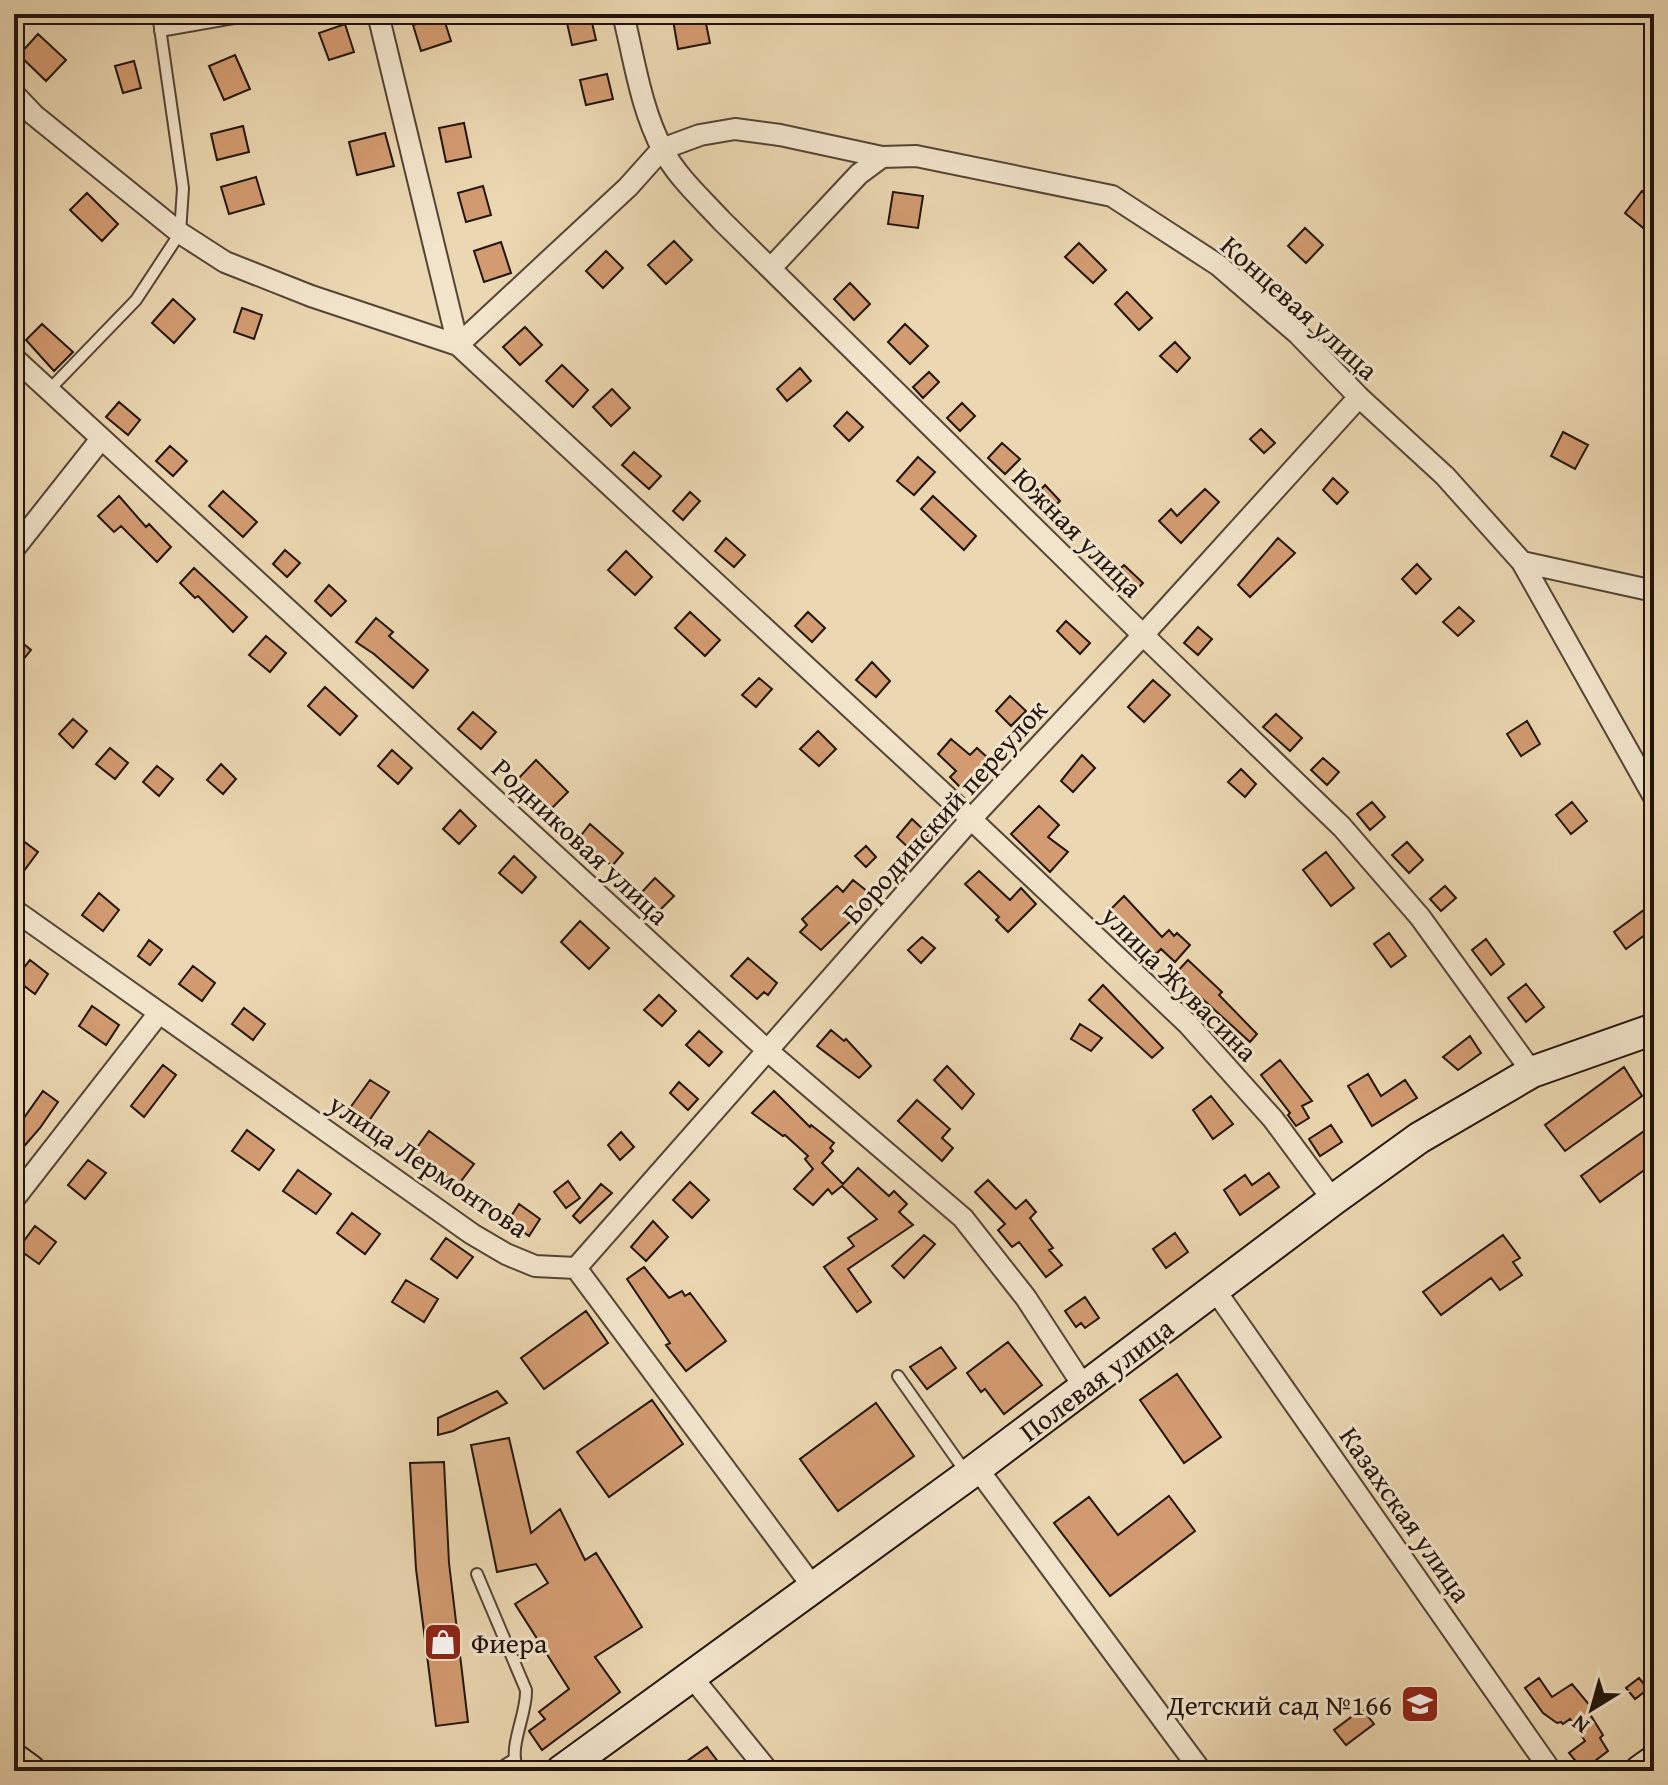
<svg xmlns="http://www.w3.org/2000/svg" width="1668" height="1785" viewBox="0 0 1668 1785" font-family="'Gentium Book Plus',serif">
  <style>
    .building { fill: #d39b71; stroke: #21140c; stroke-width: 2 }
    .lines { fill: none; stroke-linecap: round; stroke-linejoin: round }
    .lane-casing { stroke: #544535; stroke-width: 14 }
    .street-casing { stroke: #544535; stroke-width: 24 }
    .secondary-casing { stroke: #21140c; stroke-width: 34 }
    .primary-casing { stroke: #21140c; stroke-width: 36 }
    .lane { stroke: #f2e5cc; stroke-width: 10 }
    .street { stroke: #f2e5cc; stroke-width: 20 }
    .secondary { stroke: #f2e5cc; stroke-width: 30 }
    .primary { stroke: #ebd7b1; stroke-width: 32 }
    .labels { text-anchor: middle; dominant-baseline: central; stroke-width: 6; stroke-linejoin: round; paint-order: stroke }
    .street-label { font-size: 28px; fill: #21140c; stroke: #f2e5cc }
    .poi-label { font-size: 28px; fill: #21140c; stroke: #f2e5cc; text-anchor: start }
  </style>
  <rect width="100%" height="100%" fill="#ebd7b1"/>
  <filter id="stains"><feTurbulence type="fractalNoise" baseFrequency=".0025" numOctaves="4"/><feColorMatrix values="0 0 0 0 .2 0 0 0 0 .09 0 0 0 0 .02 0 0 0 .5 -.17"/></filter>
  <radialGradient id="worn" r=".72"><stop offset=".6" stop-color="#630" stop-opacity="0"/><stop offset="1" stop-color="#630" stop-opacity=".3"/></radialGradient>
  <path class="building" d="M565 14H590L596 40 572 45Z
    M672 14H704L710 43 678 49Z
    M443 16 451 41 421 51 413 25Z
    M345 24 354 52 329 60 319 33Z
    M38 34 66 60 46 81 19 55Z
    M235 55 250 89 224 100 209 66Z
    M134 61 141 88 123 93 115 66Z
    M607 74 613 99 586 105 580 80Z
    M464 123 471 157 446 162 439 128Z
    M243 126 249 152 217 160 211 134Z
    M385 133 394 166 357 175 349 142Z
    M256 177 264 204 229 214 221 187Z
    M483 186 491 215 466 222 458 193Z
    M1642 191 1654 201V222L1647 231 1625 213Z
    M893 192 923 196 918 228 888 224Z
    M87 193 118 224 102 241 70 210Z
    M1305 228 1323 245 1306 263 1288 246Z
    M674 241 692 260 666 284 648 265Z
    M501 242 511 273 484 282 474 251Z
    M1079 243 1106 270 1093 283 1065 257Z
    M606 251 623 268 603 288 586 271Z
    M850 283 870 304 854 320 834 299Z
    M1127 292 1152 318 1139 330 1115 304Z
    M173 299 195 319 174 343 152 323Z
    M242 308 262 315 254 339 234 332Z
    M42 324 73 352 54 371 26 340Z
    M905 324 928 346 910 364 888 342Z
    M525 327 542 345 520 365 503 347Z
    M1175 342 1190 358 1177 372 1160 356Z
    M562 365 588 390 573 407 546 381Z
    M800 368 811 381 787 401 777 389Z
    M929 372 939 382 923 398 913 387Z
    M612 389 630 408 611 426 593 407Z
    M119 402 140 420 128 435 106 417Z
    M962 403 975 416 960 431 947 418Z
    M847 412 863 427 849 441 834 426Z
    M1261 429 1275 443 1264 453 1250 439Z
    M1563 432 1588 445 1575 469 1551 456Z
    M1002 443 1020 459 1005 474 988 458Z
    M170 446 187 461 173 476 156 461Z
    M634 452 661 476 649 489 622 465Z
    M918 457 935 472 914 495 897 481Z
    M1333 478 1348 492 1337 504 1323 490Z
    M1045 485 1060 501 1045 515 1031 500Z
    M1205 489 1219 502 1181 543 1159 521 1171 509 1177 516Z
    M223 491 257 522 243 537 209 506Z
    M690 492 700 501 683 520 673 511Z
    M119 496 146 527 149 524 171 547 157 562 121 526 114 532 98 516Z
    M933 496 976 536 964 550 921 509Z
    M726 538 745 555 734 567 715 551Z
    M1278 538 1295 553 1250 597 1238 585Z
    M285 550 300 563 287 577 273 564Z
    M626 551 652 577 635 595 608 570Z
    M1417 564 1431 579 1416 594 1402 579Z
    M1124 565 1143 583 1129 598 1110 578Z
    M194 568 247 617 233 632 198 596 195 598 180 583Z
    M329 585 346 601 331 616 315 601Z
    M1459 607 1474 621 1458 636 1443 622Z
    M690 612 720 640 705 656 675 628Z
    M808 612 825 628 812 642 795 626Z
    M376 618 393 632 389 636 428 670 413 688 374 654 356 642Z
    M1066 621 1090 643 1080 654 1057 631Z
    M1198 627 1212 639 1198 655 1184 643Z
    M14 636 31 650 14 671Z
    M266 636 286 653 270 672 249 655Z
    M872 662 890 681 876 697 856 680Z
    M759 678 772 689 756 707 742 695Z
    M1153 680 1170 695 1144 722 1128 707Z
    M325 687 357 716 340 735 308 706Z
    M1010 696 1026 711 1011 726 996 711Z
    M473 712 496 732 481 749 458 729Z
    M1276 714 1302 738 1290 751 1263 727Z
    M73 719 87 731 73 748 59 734Z
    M1527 721 1540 744 1521 756 1507 734Z
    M818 731 836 749 819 766 800 749Z
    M951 739 970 755 977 748 989 759 961 788 950 777 956 771 938 754Z
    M110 748 128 763 115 779 96 764Z
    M392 750 412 768 398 784 378 766Z
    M1082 755 1095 768 1073 792 1061 781Z
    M1323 758 1339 772 1327 785 1311 770Z
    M536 760 568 792 548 812 516 781Z
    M221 764 236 779 223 794 207 780Z
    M157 766 173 779 159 796 143 782Z
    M1241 769 1256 784 1245 797 1228 782Z
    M1372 802 1385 817 1370 830 1357 814Z
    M1572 802 1587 821 1571 834 1556 815Z
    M1039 806 1059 825 1048 837 1068 852 1050 872 1011 834Z
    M460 810 476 826 459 844 443 829Z
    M912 819 929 835 913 852 897 837Z
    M590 824 623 853 612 866 579 838Z
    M14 834 38 852 23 872 14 865Z
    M1407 842 1423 860 1409 873 1392 855Z
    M866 846 876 857 866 867 855 856Z
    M1326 852 1354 888 1331 906 1303 870Z
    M514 856 536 877 522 893 499 873Z
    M979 871 1010 900 1021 888 1036 904 1008 932 996 920 999 917 965 884Z
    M655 878 674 896 659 911 641 893Z
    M853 880 872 895 860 912 821 950 800 932 807 925 802 919 837 886 843 892Z
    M1445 886 1456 898 1441 911 1430 899Z
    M99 893 119 910 103 931 82 915Z
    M1124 896 1162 937 1169 930 1174 936 1177 933 1190 945 1175 962 1161 949 1156 954 1111 909Z
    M1648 907 1654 915V928L1626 949 1614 932Z
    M580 921 609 948 589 969 561 942Z
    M1389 933 1406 956 1391 967 1374 944Z
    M922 937 935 948 921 963 908 950Z
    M1486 939 1504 964 1491 975 1472 950Z
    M149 940 162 950 150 965 138 956Z
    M748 958 777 983 768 995 764 992 757 999 731 976Z
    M30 960 48 974 35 994 15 979Z
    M1188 960 1222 992 1219 995 1257 1034 1250 1042 1175 974Z
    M193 966 215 983 202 1001 179 984Z
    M1526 984 1544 1007 1526 1022 1508 998Z
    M1103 985 1163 1048 1152 1058 1089 1000Z
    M659 995 676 1011 662 1026 644 1010Z
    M92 1006 119 1025 106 1045 79 1026Z
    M244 1008 265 1024 253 1040 232 1024Z
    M1080 1024 1102 1038 1091 1051 1071 1039Z
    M831 1030 844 1041 846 1039 871 1066 859 1078 817 1046Z
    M699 1031 722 1052 709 1066 686 1045Z
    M1470 1036 1481 1053 1458 1070 1443 1057Z
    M1280 1060 1312 1101 1302 1106 1309 1118 1296 1126 1288 1115 1290 1113 1261 1075Z
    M163 1065 176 1075 144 1117 131 1106Z
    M947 1066 974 1094 962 1109 934 1080Z
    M1624 1067 1642 1096 1565 1151 1545 1125Z
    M1368 1074 1381 1096 1405 1080 1417 1098 1372 1126 1348 1086Z
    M370 1080 389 1092 368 1122 350 1108Z
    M679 1082 698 1099 688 1110 670 1093Z
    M43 1091 58 1102 40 1128 14 1158V1132Z
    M774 1091 810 1127 811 1125 834 1143 830 1148 833 1151 822 1163 843 1184 858 1168 889 1196 894 1191 907 1204 899 1212 913 1225 848 1269 871 1302 857 1312 824 1267 854 1246 848 1238 877 1219 842 1186 832 1194 828 1189 813 1205 794 1189 813 1169 805 1159 808 1156 785 1135 783 1136 752 1113Z
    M1211 1096 1233 1124 1213 1139 1193 1110Z
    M917 1100 950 1129 942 1138 953 1148 942 1161 898 1121Z
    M1654 1124V1163L1600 1202 1581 1176Z
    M1331 1125 1342 1142 1320 1156 1309 1139Z
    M247 1130 274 1150 259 1170 232 1151Z
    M429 1131 474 1164 458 1185 413 1153Z
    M621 1132 634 1147 620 1160 608 1145Z
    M88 1160 106 1173 85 1199 68 1185Z
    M298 1170 331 1194 316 1214 283 1191Z
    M1269 1173 1279 1187 1240 1215 1224 1190 1245 1175 1252 1185Z
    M988 1180 1016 1209 1026 1200 1036 1212 1030 1218 1053 1248 1049 1250 1062 1265 1046 1277 1019 1242 1012 1247 998 1230 1005 1224 975 1192Z
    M568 1181 580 1198 566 1208 554 1192Z
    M690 1182 709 1200 692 1218 673 1200Z
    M601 1184 612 1193 580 1223 573 1216Z
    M519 1204 540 1219 529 1236 508 1221Z
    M352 1213 380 1234 365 1254 337 1233Z
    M653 1221 668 1237 646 1261 631 1247Z
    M35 1226 56 1242 39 1264 18 1249Z
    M1175 1233 1188 1252 1166 1268 1153 1249Z
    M924 1235 935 1244 904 1278 892 1266Z
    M1503 1235 1520 1258 1513 1262 1522 1275 1500 1290 1491 1278 1441 1315 1423 1292Z
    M446 1238 473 1257 457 1278 431 1259Z
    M644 1267 669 1298 682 1291 685 1296 690 1293 726 1341 686 1371 666 1345 670 1343 627 1279Z
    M406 1280 438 1299 424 1322 392 1302Z
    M1085 1297 1099 1318 1085 1328 1081 1323 1076 1327 1065 1311Z
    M586 1311 608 1343 544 1389 521 1358Z
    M1008 1342 1042 1385 1004 1414 985 1389 981 1392 967 1373Z
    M941 1347 956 1368 927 1389 910 1367Z
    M1177 1374 1221 1437 1184 1463 1140 1400Z
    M497 1391 507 1403 453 1431 438 1435V1418Z
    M652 1400 683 1444 609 1497 577 1452Z
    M876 1403 914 1456 838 1511 800 1459Z
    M509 1438 531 1533 560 1509 585 1560 596 1553 642 1627 595 1657 620 1692 542 1750 529 1731 545 1719 539 1712 569 1689 515 1604 548 1583 536 1564 497 1572 471 1445Z
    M444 1462 449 1563 468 1722 436 1726 416 1569 410 1463Z
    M1169 1496 1195 1531 1110 1596 1054 1523 1089 1497 1118 1535Z
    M1539 1678 1552 1697 1572 1684 1592 1708 1588 1711 1603 1735 1600 1738 1608 1751 1583 1770 1569 1753 1585 1741 1570 1719 1563 1724 1561 1722 1557 1723 1543 1713 1525 1688Z
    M1639 1678 1648 1689 1635 1699 1626 1688Z
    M1362 1709 1374 1724 1346 1745 1334 1730Z
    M707 1747 725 1771H673Z"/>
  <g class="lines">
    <g class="lane-casing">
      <path id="lane" d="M160 31 257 14
        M49 390 136 300 180 233 183 188 158 14
        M898 1376 967 1474
        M477 1574 526 1690C527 1716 507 1747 518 1771
        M496 1771 513 1760"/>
    </g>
    <g class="street-casing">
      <path id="street" d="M378 14 458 345
        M623 14C634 58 641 110 663 150 677 177 702 199 722 221L1143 635 1342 827 1420 917 1532 1072
        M14 94 34 115 180 233 225 262 311 296 458 345 971 819 1188 1024 1273 1119 1333 1200
        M771 268 859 174 882 157 916 156 1112 196 1218 265 1298 334 1359 397 1445 476 1522 562 1654 797
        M458 345 628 187 662 149 700 135 735 129 780 135 882 157
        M14 358 768 1051 963 1218 1026 1298 1084 1387
        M14 549 101 439
        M1522 562 1654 591
        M14 910 472 1234 506 1254 535 1266 576 1268 813 1587
        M14 1199 159 1013
        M576 1268 971 819 1143 635 1359 397
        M1215 1290 1551 1771
        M977 1468 1201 1771
        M691 1676 768 1771"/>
    </g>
    <g class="secondary-casing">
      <path id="secondary" d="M561 1771 968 1475 1333 1200 1419 1138 1532 1072 1654 1029
        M1640 1771 1654 1761"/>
    </g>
    <g class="primary-casing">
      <path id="primary" d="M14 1760 29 1771"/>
    </g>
    <use href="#lane" class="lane"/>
    <use href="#street" class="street"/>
    <use href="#secondary" class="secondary"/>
    <use href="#primary" class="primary"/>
  </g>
  <defs>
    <g id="shop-square" transform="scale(2)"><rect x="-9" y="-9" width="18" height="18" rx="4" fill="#8f2418" stroke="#f2e5cc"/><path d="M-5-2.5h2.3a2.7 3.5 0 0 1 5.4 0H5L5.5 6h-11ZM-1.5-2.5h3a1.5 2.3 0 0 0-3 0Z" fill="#fff"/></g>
    <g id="school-square" transform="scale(2)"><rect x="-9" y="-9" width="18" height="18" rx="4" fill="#8f2418" stroke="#f2e5cc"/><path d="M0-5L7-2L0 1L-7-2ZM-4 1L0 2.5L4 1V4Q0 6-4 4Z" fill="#fff"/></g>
  </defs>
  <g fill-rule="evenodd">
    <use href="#shop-square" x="443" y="1642"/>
    <use href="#school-square" x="1420" y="1704"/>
  </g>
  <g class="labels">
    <g class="street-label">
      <text transform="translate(1300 307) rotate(42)">Концевая улица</text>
      <text transform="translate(1078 532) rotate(45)">Южная улица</text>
      <text transform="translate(944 811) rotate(-48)">Бородинский переулок</text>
      <text transform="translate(581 841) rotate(43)">Родниковая улица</text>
      <text transform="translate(1180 983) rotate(45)">улица Жувасина</text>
      <text transform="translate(429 1165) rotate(34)">улица Лермонтова</text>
      <text transform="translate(1096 1379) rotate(-37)">Полевая улица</text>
      <text transform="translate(1406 1514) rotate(55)">Казахская улица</text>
    </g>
    <g class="poi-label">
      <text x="471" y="1642">Фиера</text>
      <text x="1392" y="1704" text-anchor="end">Детский сад №166</text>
    </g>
  </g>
  <rect width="1668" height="1785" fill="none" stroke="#ebd7b1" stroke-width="48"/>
  <rect x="16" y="16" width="1636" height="1753" fill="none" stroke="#21140c" stroke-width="4"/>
  <rect x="24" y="24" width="1620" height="1737" fill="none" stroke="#21140c" stroke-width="2"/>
  <g transform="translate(1592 1709) rotate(217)" stroke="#f2e5cc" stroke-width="6" paint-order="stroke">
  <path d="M0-6L14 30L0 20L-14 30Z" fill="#21140c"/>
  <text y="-12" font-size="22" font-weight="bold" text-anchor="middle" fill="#21140c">N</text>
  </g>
  <rect width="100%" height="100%" filter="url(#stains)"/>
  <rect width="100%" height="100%" fill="url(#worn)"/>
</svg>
